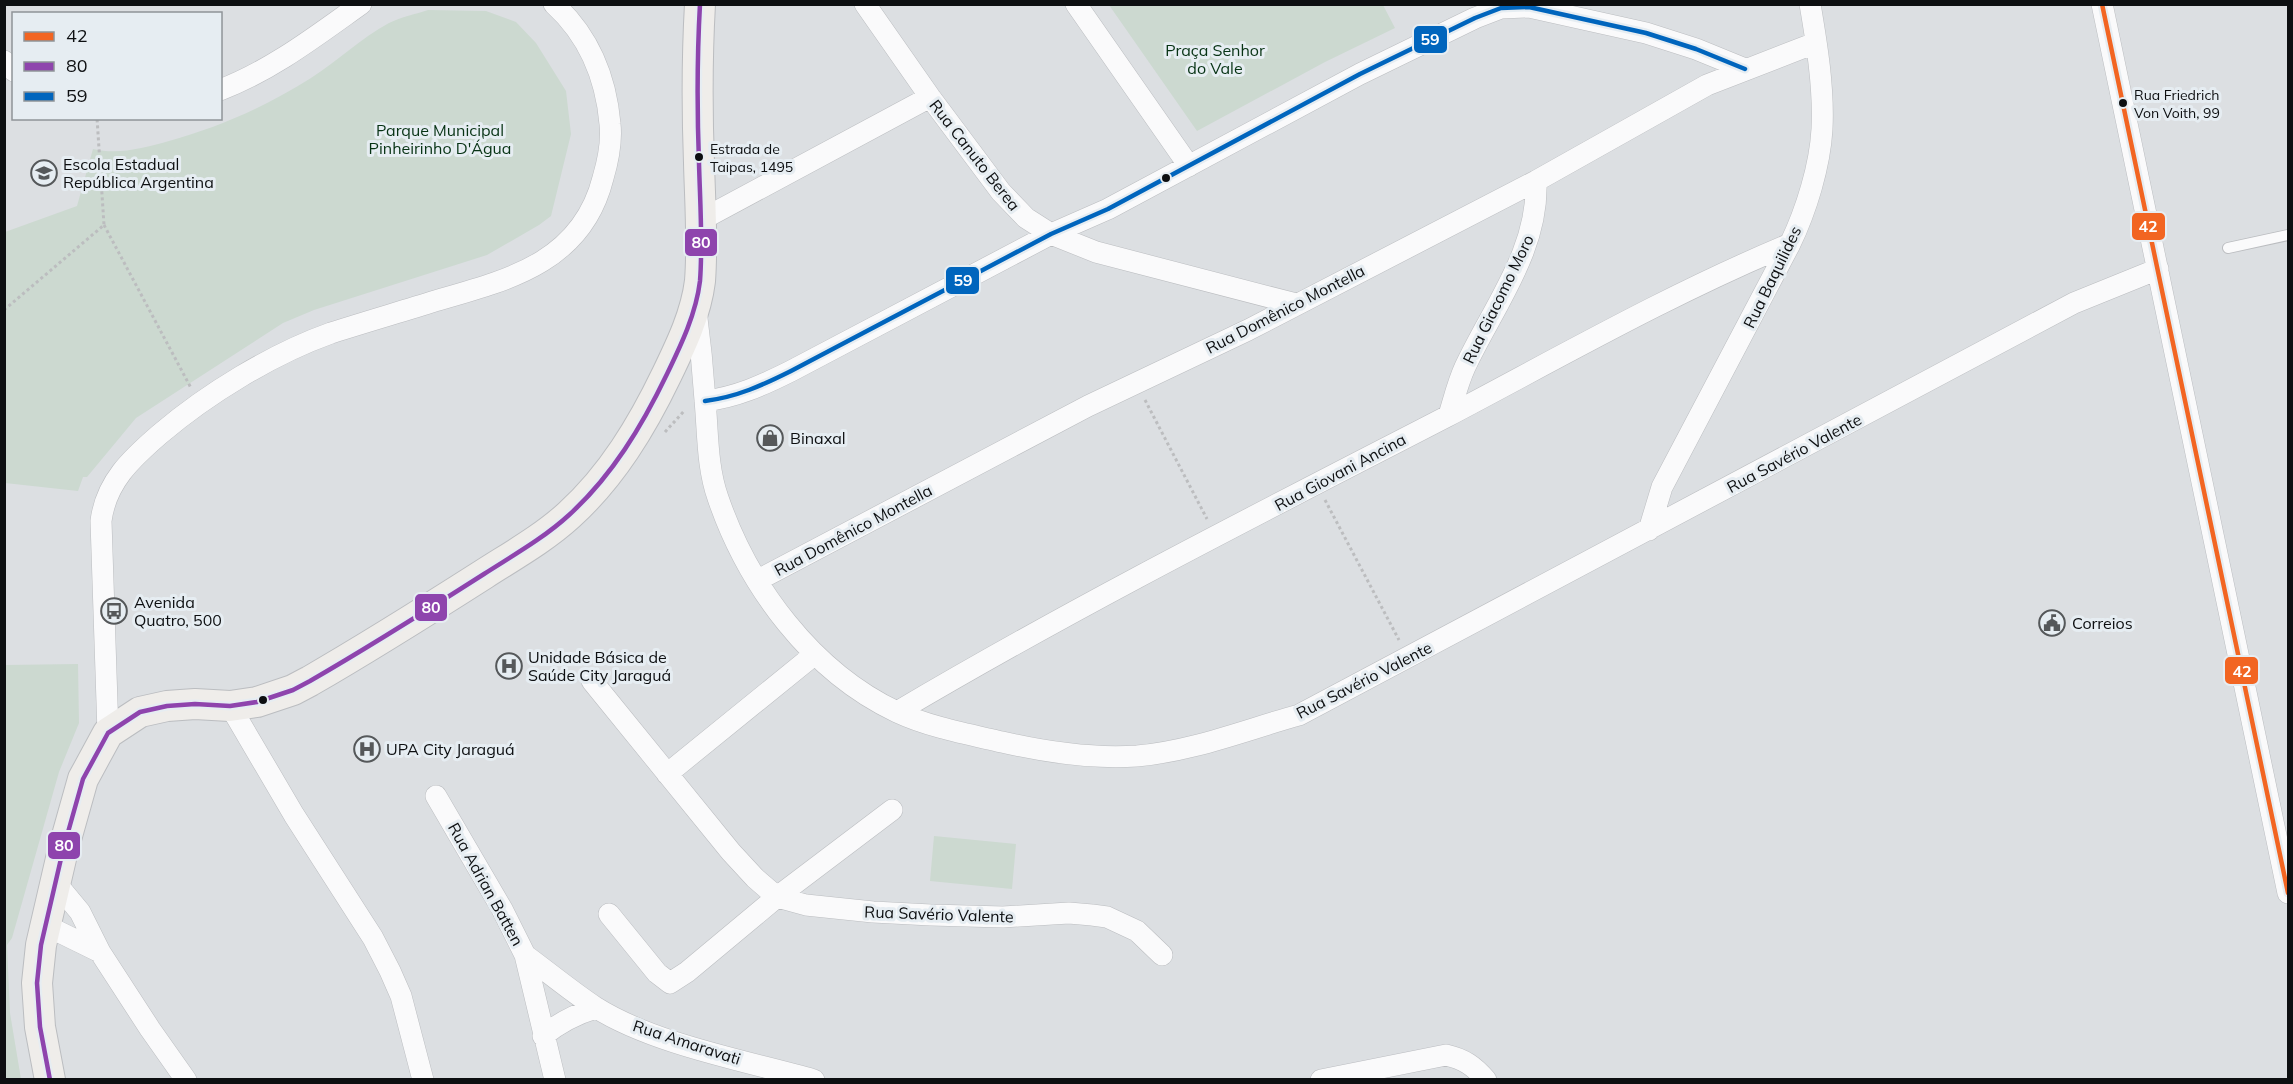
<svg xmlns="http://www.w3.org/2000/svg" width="2293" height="1084" viewBox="0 0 2293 1084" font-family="Mulish,sans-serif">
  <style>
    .green { fill: #ccd9d0 }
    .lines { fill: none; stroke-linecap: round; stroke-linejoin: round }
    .lane-casing { stroke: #bbbdc0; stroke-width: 12 }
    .street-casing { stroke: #bbbdc0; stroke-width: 22 }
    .secondary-casing { stroke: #bbbdc0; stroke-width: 32 }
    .path { stroke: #bcbdbf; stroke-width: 3; stroke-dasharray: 3 3; stroke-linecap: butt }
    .lane { stroke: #fafafb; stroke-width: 10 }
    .street { stroke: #fafafb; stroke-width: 21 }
    .secondary { stroke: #efedea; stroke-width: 30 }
    .bus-1-casing { stroke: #e6edf2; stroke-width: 9 }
    .bus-2-casing { stroke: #e6edf2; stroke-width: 9 }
    .bus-3-casing { stroke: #e6edf2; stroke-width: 9 }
    .bus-1 { stroke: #f26522; stroke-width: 4.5 }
    .bus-2 { stroke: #8e44ad; stroke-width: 4.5 }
    .bus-3 { stroke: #0065bd; stroke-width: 4.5 }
    .bus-dot { fill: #0d0f11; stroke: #e6edf2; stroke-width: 2 }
    .labels { text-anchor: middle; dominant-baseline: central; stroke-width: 6; stroke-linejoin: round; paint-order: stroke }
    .bus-label { font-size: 14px; fill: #0d0f11; stroke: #e6edf2; text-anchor: start }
    .park-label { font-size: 16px; fill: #073314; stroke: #e6edf2 }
    .street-label { font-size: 16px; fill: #0d0f11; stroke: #e6edf2 }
    .poi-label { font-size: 16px; fill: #0d0f11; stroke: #e6edf2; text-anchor: start }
    .line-badge { stroke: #e6edf2; stroke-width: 2 }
    .badge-label { font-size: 16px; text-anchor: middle; font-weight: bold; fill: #fff }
  </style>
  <rect width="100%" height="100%" fill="#dcdfe2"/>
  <path class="green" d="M1109 5H1383L1395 28 1325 62 1197 131Z
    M428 10 486 11 516 22 536 43 566 91 571 134 551 216 539 225 487 255 314 310 283 323 136 418 87 477H83L78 491 5 483V232L77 206 93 149C118 155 144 148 169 141 219 127 267 106 311 78 338 61 361 38 389 23 401 17 416 14 428 10Z
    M78 664 79 723 59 772 12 938 7 945 10 1013 21 1079H5V665Z
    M934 836 1016 844 1012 889 930 881Z"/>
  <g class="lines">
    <g class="lane-casing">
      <path id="lane" d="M2228 248 2288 235"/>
    </g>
    <g class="street-casing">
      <path id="street" d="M865 4 930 97 1001 192 1026 218 1051 234 1096 252 1296 304
        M1076 4 1189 166
        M2102 4 2288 893
        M4 61 14 71
        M220 90C272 70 316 36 361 4
        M701 220 930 97
        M696 310C700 340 703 370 705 400 708 433 707 467 718 498 748 586 812 672 897 712 929 727 967 734 1002 742 1045 752 1092 759 1137 756 1193 751 1245 730 1299 715L2074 303 2158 269
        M705 401C737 397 763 385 791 371L1051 234 1108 209 1360 74 1475 18 1501 8 1529 7 1646 33 1696 49 1745 69
        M1449 415C1454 399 1458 382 1465 367 1493 307 1539 250 1536 181
        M1649 530 1662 487 1790 244C1806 211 1820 166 1822 129 1824 88 1817 45 1810 4
        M758 580 1088 406 1248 330 1536 181 1707 85 1815 43
        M592 681 731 852 755 878 777 897 806 905 873 912 931 915 1003 917 1069 913 1092 915 1107 917 1137 931 1162 955
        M230 706 294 815 373 938 390 971 401 996 423 1080
        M897 712C1076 606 1262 512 1446 417 1560 357 1672 293 1790 244
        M108 733 101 521C106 482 131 459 160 434 207 394 272 354 331 333 365 322 400 312 435 301 509 280 582 262 603 178 608 161 612 142 610 124 606 78 589 36 554 4
        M667 774 815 654
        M436 796 502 909 525 955 555 1080
        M56 883 80 912 100 952 150 1029 186 1080
        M609 914 657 973 670 983 687 972 777 897 892 810
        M45 925 100 952
        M525 955C548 972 571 991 595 1007 653 1044 747 1061 814 1080
        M543 1036C560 1022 576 1014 596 1008
        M1321 1080 1446 1055C1464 1059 1474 1066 1486 1080"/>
    </g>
    <g class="secondary-casing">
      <path id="secondary" d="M50 1080 40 1027 37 983 41 945 63 850 83 779 108 733 140 712 167 706 195 704 230 706 257 702 293 690 310 681C369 647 426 611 484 574 512 556 544 538 569 515 612 476 642 426 667 374 681 345 696 314 700 281 703 242 700 202 699 163 697 110 697 57 700 4"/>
    </g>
    <path class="path" d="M104 225 191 388
      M4 310 104 225 97 118
      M1145 400 1207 519
      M665 432 685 410
      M1325 500 1399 640"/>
    <use href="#lane" class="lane"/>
    <use href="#street" class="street"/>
    <use href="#secondary" class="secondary"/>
    <g class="bus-1-casing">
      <path id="bus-1" d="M2102 4 2288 893"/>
    </g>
    <g class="bus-2-casing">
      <path id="bus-2" d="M50 1080 40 1027 37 983 41 945 63 850 83 779 108 733 140 712 167 706 195 704 230 706 257 702 293 690 310 681C369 647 426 611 484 574 512 556 544 538 569 515 612 476 642 426 667 374 681 345 696 314 700 281 703 242 700 202 699 163 697 110 697 57 700 4"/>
    </g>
    <g class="bus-3-casing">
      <path id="bus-3" d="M705 401C737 397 763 385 791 371L1051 234 1108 209 1360 74 1475 18 1501 8 1529 7 1646 33 1696 49 1745 69"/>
    </g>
    <use href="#bus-1" class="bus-1"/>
    <use href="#bus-2" class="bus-2"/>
    <use href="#bus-3" class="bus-3"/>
  </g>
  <defs>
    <g id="school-ring" transform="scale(1.35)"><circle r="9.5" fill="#e6edf2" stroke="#55585a" stroke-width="1.5"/><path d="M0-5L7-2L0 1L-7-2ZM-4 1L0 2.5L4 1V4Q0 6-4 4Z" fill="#55585a"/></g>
    <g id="shop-ring" transform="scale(1.35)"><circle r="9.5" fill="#e6edf2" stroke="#55585a" stroke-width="1.5"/><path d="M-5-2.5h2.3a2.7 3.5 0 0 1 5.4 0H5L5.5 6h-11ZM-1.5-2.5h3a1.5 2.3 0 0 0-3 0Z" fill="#55585a"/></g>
    <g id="bus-ring" transform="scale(1.35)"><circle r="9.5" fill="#e6edf2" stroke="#55585a" stroke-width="1.5"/><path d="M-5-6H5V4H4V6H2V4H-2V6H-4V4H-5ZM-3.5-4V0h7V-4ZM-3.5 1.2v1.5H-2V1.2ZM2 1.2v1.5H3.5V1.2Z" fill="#55585a"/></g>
    <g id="civic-ring" transform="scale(1.35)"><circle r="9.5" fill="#e6edf2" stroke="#55585a" stroke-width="1.5"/><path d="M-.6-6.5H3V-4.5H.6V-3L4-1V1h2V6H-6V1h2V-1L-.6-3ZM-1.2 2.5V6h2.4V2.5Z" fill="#55585a"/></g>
    <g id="hospital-ring" transform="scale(1.35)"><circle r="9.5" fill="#e6edf2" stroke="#55585a" stroke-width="1.5"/><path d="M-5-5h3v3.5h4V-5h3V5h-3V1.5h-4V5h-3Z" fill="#55585a"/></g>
  </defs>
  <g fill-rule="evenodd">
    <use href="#school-ring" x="44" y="173"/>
    <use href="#shop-ring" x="770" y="438"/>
    <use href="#bus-ring" x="114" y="611"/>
    <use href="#civic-ring" x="2052" y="623"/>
    <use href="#hospital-ring" x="509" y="666"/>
    <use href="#hospital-ring" x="367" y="749"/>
  </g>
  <g class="bus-dot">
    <circle cx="2123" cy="103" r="5"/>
    <circle cx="699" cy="157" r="5"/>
    <circle cx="1166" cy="178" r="5"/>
    <circle cx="263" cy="700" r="5"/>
  </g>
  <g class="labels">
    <g class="bus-label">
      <text x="2134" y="95">Rua Friedrich<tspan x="2134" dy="18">Von Voith, 99</tspan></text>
      <text x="710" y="149">Estrada de<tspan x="710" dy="18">Taipas, 1495</tspan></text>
    </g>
    <g class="park-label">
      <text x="1215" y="50">Praça Senhor<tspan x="1215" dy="18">do Vale</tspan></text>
      <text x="440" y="130">Parque Municipal<tspan x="440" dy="18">Pinheirinho D'Água</tspan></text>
    </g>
    <g class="street-label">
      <text transform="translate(975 155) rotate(52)">Rua Canuto Berea</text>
      <text transform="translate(1772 277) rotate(-64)">Rua Baquilides</text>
      <text transform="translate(1498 299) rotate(-64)">Rua Giacomo Moro</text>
      <text transform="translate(1285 309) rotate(-27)">Rua Domênico Montella</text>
      <text transform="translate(1794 453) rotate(-28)">Rua Savério Valente</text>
      <text transform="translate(1340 472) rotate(-28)">Rua Giovani Ancina</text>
      <text transform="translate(853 530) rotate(-28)">Rua Domênico Montella</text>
      <text transform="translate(1364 680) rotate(-27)">Rua Savério Valente</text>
      <text transform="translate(486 884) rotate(61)">Rua Adrian Batten</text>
      <text transform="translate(939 914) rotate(2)">Rua Savério Valente</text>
      <text transform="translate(687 1042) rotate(18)">Rua Amaravati</text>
    </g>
    <g class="poi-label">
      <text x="63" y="164">Escola Estadual<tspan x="63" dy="18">República Argentina</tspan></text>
      <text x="790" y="438">Binaxal</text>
      <text x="134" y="602">Avenida<tspan x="134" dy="18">Quatro, 500</tspan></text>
      <text x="2072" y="623">Correios</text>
      <text x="528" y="657">Unidade Básica de<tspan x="528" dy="18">Saúde City Jaraguá</tspan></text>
      <text x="386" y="749">UPA City Jaraguá</text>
    </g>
  </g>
  <g class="line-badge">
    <rect x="1413" y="25" width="35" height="29" rx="6" fill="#0065bd"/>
    <rect x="2131" y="212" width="35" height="29" rx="6" fill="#f26522"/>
    <rect x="684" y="228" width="34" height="29" rx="6" fill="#8e44ad"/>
    <rect x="945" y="266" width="35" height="29" rx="6" fill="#0065bd"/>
    <rect x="414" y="593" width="34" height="29" rx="6" fill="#8e44ad"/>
    <rect x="2224" y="656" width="35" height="29" rx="6" fill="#f26522"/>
    <rect x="47" y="831" width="34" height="29" rx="6" fill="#8e44ad"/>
  </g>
  <g class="badge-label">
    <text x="1430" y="45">59</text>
    <text x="2148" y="232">42</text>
    <text x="701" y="248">80</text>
    <text x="963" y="286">59</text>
    <text x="431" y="613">80</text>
    <text x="2242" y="677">42</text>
    <text x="64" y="851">80</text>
  </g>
  <rect width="2293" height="1084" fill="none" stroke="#0d0f11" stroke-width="12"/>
  <rect x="12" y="12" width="210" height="108" fill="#e6edf2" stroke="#8f9498" stroke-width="1.5"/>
  <rect x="24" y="32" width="30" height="9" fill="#f26522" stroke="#8f9498" stroke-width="1.5"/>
  <text x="66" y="42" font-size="18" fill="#0d0f11">42</text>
  <rect x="24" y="62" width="30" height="9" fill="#8e44ad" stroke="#8f9498" stroke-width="1.5"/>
  <text x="66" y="72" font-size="18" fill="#0d0f11">80</text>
  <rect x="24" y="92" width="30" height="9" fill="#0065bd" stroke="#8f9498" stroke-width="1.5"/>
  <text x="66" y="102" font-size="18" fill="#0d0f11">59</text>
</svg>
